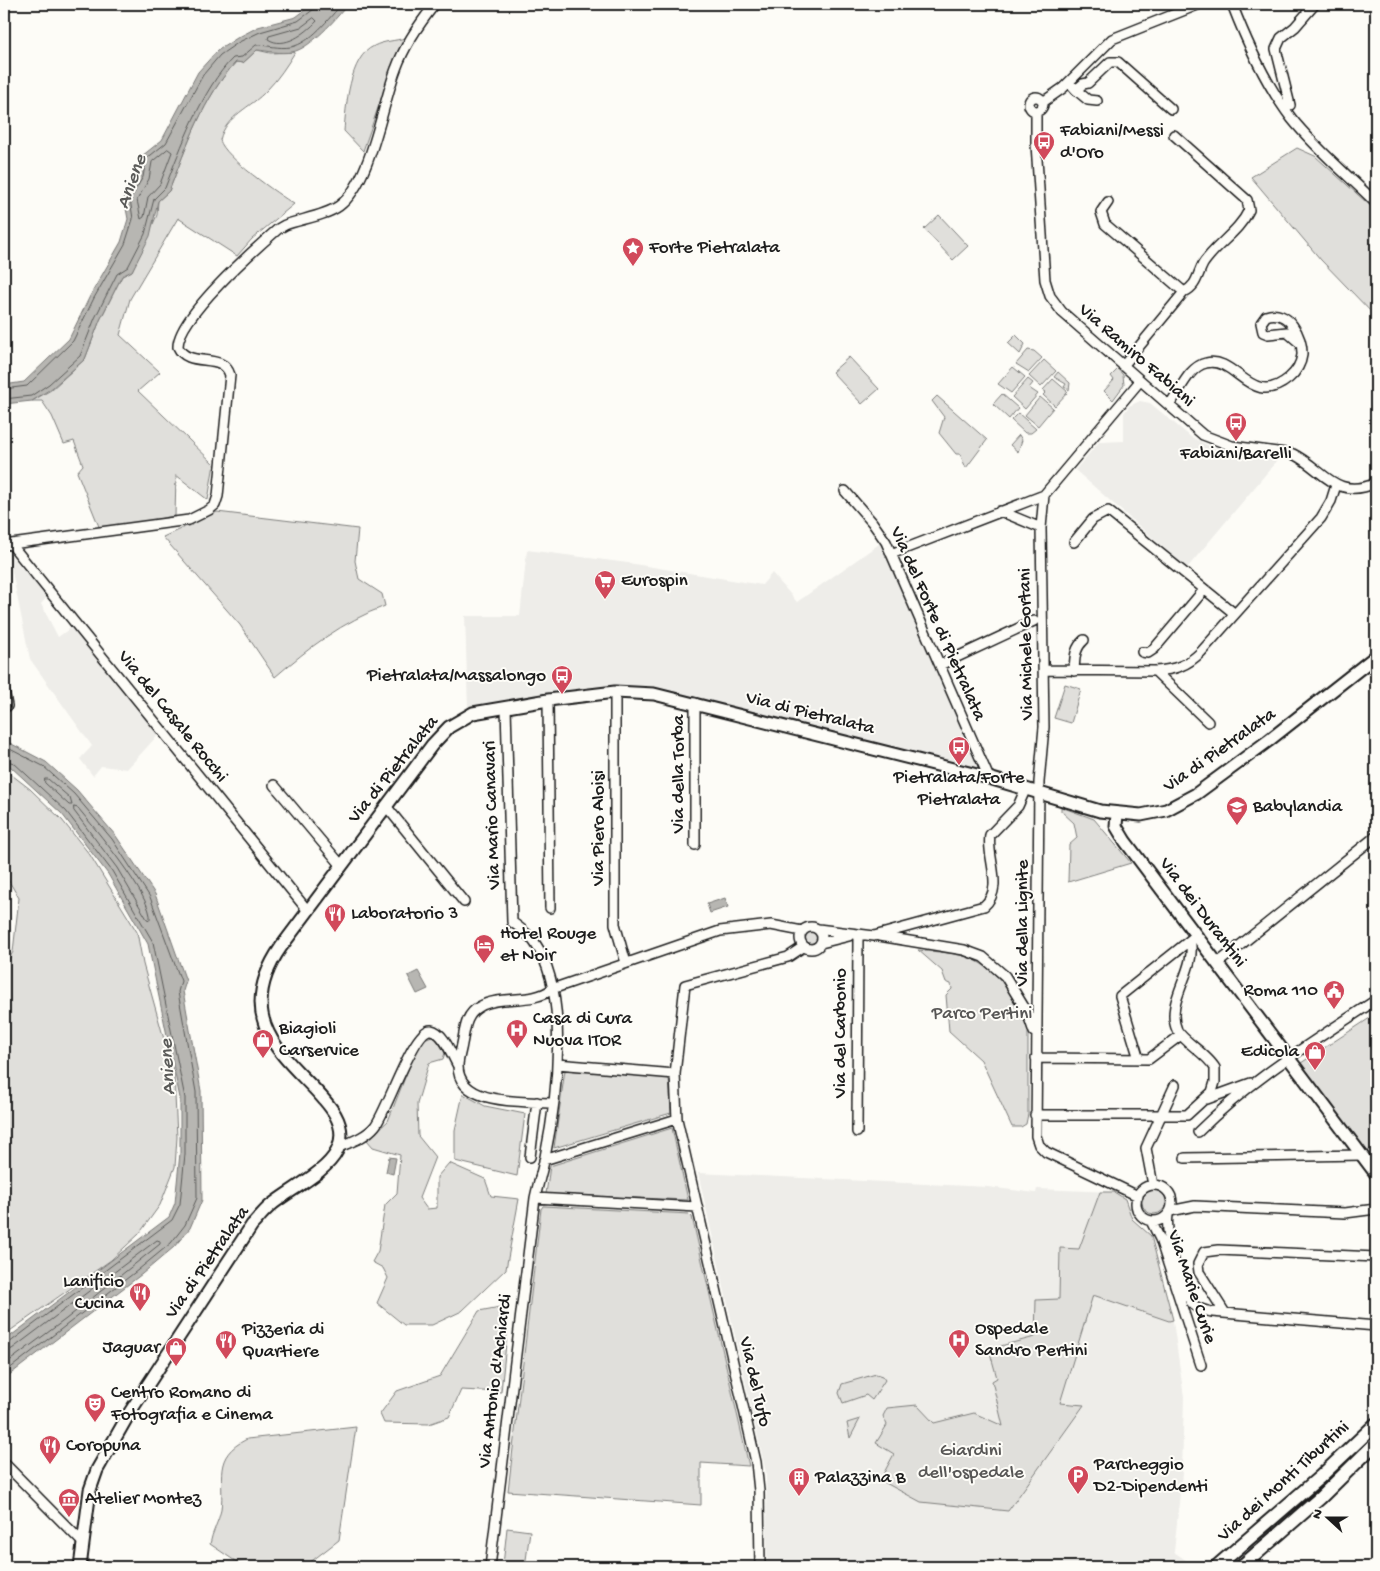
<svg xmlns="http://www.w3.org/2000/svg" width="1380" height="1571" viewBox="0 0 1380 1571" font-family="'Gochi Hand',sans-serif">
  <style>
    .built { fill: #eeede9 }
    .green { fill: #e0dfdb; stroke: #7e7e7c }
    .water { fill: #b7b6b2; stroke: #797876 }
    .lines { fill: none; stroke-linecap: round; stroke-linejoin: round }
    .shore { stroke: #5a5a58; stroke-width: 1 }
    .minor-casing { stroke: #1c1c1c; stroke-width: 12 }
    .tertiary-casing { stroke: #1c1c1c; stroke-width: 15 }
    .secondary-casing { stroke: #1c1c1c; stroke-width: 16 }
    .minor { stroke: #fdfcf7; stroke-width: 9 }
    .tertiary { stroke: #fdfcf7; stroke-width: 11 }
    .secondary { stroke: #fdfcf7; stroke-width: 12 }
    .labels { text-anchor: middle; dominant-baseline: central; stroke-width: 4; stroke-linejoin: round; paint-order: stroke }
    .poi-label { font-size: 19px; fill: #1c1c1c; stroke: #fdfcf7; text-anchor: start }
    .street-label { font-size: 19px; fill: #1c1c1c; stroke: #fdfcf7 }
    .park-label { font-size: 19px; fill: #575655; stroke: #fdfcf7 }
    .water-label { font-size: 20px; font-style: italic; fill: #5a5a58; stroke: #fdfcf7 }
  </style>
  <rect width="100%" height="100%" fill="#fdfcf7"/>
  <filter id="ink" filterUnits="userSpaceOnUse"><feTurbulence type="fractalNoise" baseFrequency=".02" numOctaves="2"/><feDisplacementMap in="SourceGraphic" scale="10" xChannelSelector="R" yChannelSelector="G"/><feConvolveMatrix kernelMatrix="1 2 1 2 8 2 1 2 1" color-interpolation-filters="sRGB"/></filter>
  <g filter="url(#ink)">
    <path class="built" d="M1140 401 1150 403 1191 437 1218 450 1245 458 1281 456 1187 568 1075 470 1099 442 1124 441V413L1129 406Z
      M882 542 981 770 746 710 652 689 625 686 589 689 489 704 468 710 465 616H520L527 550 628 563 762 585 772 573 797 602Z
      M8 552 47 597 41 604 58 637 72 627 158 735 127 769 101 766 93 776 80 759 92 746 30 659Z
      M698 1173 988 1187 1036 1193 1037 1189 1114 1192 1125 1199 1132 1219 1151 1236 1172 1314 1184 1397 1182 1473 1174 1552 1196 1567H767L766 1473Z"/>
    <path class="green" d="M405 38 388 79 363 151 344 131C346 107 349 57 374 46 383 41 395 41 405 38Z
      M257 50 270 53 295 52C287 65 278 79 267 90 251 108 226 115 220 140 224 157 278 194 294 204L252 239 237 256 178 218 130 299 120 335 160 372 138 391 214 464 208 500 176 475 175 516 100 529 77 472 83 465 74 441 64 444 52 416 42 401H32L51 390 85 359 100 320 122 276 132 271 157 215 158 201 169 191C186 148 204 96 236 62L243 63Z
      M1297 148 1315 156 1376 211V317L1321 260 1251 177Z
      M939 215 968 246 953 260 924 229Z
      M1016 335 1025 344 1020 354 1008 343Z
      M1028 350 1034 351 1042 358 1029 372 1016 364Z
      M849 357 879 389 862 404 832 372Z
      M1044 360 1056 371 1041 387 1029 376Z
      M1013 367 1025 377 1011 393 998 384Z
      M1118 369 1123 375 1124 385 1113 400 1104 391 1114 380 1111 376Z
      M1058 372 1070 383 1069 390 1064 387 1066 384 1054 377Z
      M1028 379 1033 383 1029 388 1038 394 1025 409 1012 397Z
      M1053 379 1068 392 1055 406 1043 395 1046 392 1043 390Z
      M1002 394 1018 408 1009 419 993 404Z
      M937 396 987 440 966 468 960 454H956L939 433 944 417 932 401Z
      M1040 397 1053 408 1038 426 1025 415Z
      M1018 413 1036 429 1031 433H1025L1011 420Z
      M1019 435 1022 440 1018 452 1010 445Z
      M217 512 358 529 355 561 359 579 382 594 385 606C342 622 310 647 275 677L240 625 163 537Z
      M1065 684 1081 689 1071 723 1054 718Z
      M4 769 30 789 62 820 90 855 137 932 143 964 174 1075 177 1137 175 1167 160 1205 139 1234 111 1260 4 1335V968L13 952 19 898 4 873Z
      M1061 807 1094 819 1131 863 1068 882 1069 845 1077 838 1074 823 1061 811Z
      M805.5 938a5.5 5.5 0 1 1 11 0a5.5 5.5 0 1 1-11 0Z
      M918 950C935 952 956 952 972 959 997 969 1019 1001 1028 1026V1114L1026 1124 1021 1127H1012L981 1060 949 1031 946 995 952 989 951 984 946 982 942 971Z
      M1376 1014V1143L1366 1153 1301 1063Z
      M432 1036 439 1041 445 1053 443 1059 429 1063 417 1104 418 1136 435 1157 419 1198 427 1209 437 1208V1177L449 1163 485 1179 491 1196 519 1199 506 1269 462 1311 432 1325H404L377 1303 388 1278 383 1268 372 1262 378 1251 385 1205 397 1193 400 1155 373 1147 367 1140 388 1121 417 1047 424 1039Z
      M565 1070 669 1077 671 1113 554 1148Z
      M463 1094 485 1106 525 1114 517 1176 455 1161V1130Z
      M672 1128 688 1200 546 1194 550 1166Z
      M1142 1202a12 12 0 1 1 24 0a12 12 0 1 1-24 0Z
      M1100 1192H1114L1125 1199 1132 1219 1151 1236 1173 1320 1169 1321 1093 1295 1060 1403 1084 1405 1008 1511 921 1502 880 1480 894 1454 876 1443 887 1425 883 1416 887 1408 917 1405 934 1423 974 1413 1003 1426 992 1381 997 1378 989 1349 1035 1337 1036 1300 1059 1299 1060 1248 1079 1249Z
      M543 1206 689 1214 692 1217 749 1466 701 1463V1505L508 1491 541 1209Z
      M500 1307 507 1334 501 1392 461 1390 449 1417 429 1424 384 1423 380 1414 397 1391 440 1376 479 1311Z
      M876 1374 882 1376 885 1380 872 1400 866 1395 843 1403 839 1393 842 1384Z
      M860 1419 850 1438 847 1423Z
      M356 1427 339 1540 304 1567H253L238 1563 210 1544C212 1532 219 1521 221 1510 225 1478 211 1457 247 1439Z
      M507 1528 530 1531 525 1567 503 1565Z"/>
    <path class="water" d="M313 4H348C337 18 310 49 292 52 279 54 269 51 257 50L243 63 236 62C204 96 186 148 169 191L158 201 150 236 132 271 122 276 100 320 85 359 52 388 32 401 4 404V385L24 382 69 339 90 296 121 242 128 219 124 198 138 175 142 156 162 140 198 72 217 51 237 38 258 27 296 17Z
      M4 740 46 762 77 790 116 836 155 894 186 981 183 991 201 1091 202 1200 190 1228 174 1247 142 1274 4 1379V1341L169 1217 175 1203 180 1153V1098L148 944 108 874 62 814 11 767 4 764Z
      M725 898 728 907 710 913 707 904Z
      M418 971 428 989 417 994 408 976Z
      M389 1157 396 1158 393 1174 386 1172Z"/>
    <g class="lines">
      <path class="shore" d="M314 18 317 21C306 33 284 50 268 39L269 36 301 27Z
        M168 149 172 152 160 184 148 197 144 217 141 219 137 200 149 179 152 162Z
        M4 389 27 386 73 341 94 298 125 244 133 219 130 199 143 177 146 159 166 143 203 75 220 55 239 42 260 32 298 21 314 9 315 4
        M4 399 31 396 49 384 80 356 95 318 117 274 128 267 145 234 154 199 165 188C180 149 203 87 233 58L242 57 256 45C268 45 278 49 291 47 311 43 329 18 342 4
        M4 746 43 766 74 794 112 839 150 897 181 981 178 992 196 1092 197 1198 185 1225 171 1243 138 1270 4 1373
        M4 760 14 763 66 811 112 871 153 942 185 1098V1154L180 1204 172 1220 9 1343 4 1344
        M45 779H48L70 798 72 805H69L45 783Z
        M74 807 78 808C93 826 154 899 150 920L147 919 117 868 74 811Z
        M4 1351 12 1349 157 1240 160 1241V1244L66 1319 4 1365"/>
      <g class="minor-casing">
        <path id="minor" d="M1232 4C1247 43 1266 85 1292 119 1316 149 1349 176 1376 203
          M1069 82 1076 90 1083 84 1088 83 1110 62H1118L1171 109
          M1076 90 1088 100 1097 101
          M1029 104a7 7 0 1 1 14 0a7 7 0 1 1-14 0Z
          M1043 102 1063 88 1112 39 1200 4
          M1284 107 1290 105 1276 49 1281 38 1295 27 1315 4
          M1036 111V144L1045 280 1050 296 1062 312 1203 435 1232 446 1293 454C1324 469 1335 501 1376 483
          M1108 202 1101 212 1105 224 1184 292
          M1123 366 1184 292C1197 286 1197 275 1203 264 1216 244 1239 232 1249 210L1247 200 1174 135
          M1169 405C1180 392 1188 367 1206 363 1236 355 1251 410 1289 378 1296 372 1301 363 1302 355 1303 336 1288 308 1266 316L1261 323 1263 332 1268 334 1287 332 1301 344
          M845 491 872 522 886 542 989 778
          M1044 495 1041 528 1044 727 1039 782 1036 1136 1039 1145 1046 1152 1138 1196
          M1000 511 1041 528
          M1074 542 1093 519 1108 511 1235 614
          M11 544 308 911
          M4 545 189 520 209 510 215 505 218 496 230 375C223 351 188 369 178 347 177 318 255 249 278 229L285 225C301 219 325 216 339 206 371 183 382 105 396 69 405 44 419 24 435 4
          M891 554 1044 495 1140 381
          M1142 652 1148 653 1154 649 1204 590
          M940 665 1034 621
          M1044 670 1155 671C1174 670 1187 666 1201 652L1321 518 1331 501 1336 485
          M1074 671C1075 658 1074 649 1084 640
          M1155 671 1208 722
          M4 690 7 706
          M615 692V924L626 963
          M548 700 550 908
          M695 703V845
          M274 785 342 866
          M386 806 464 902
          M800 938a11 11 0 1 1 22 0a11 11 0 1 1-22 0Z
          M818 929 874 936 984 906C1005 888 986 858 990 835L1018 806 1026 788
          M879 936 964 950 983 957 1005 976 1027 1012 1034 1032
          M821 943 849 936
          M1218 963 1375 837
          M1036 1058 1149 1059 1181 1035
          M1139 1059 1120 996 1194 937
          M557 1064 675 1074
          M1207 1099 1251 1083
          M552 1103C525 1101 458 1106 458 1066 458 1059 461 1051 462 1044 465 1030 465 1015 479 1007 501 994 532 1005 552 989L720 931 771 925 802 931
          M1035 1115H1187L1212 1092 1215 1082V1068C1207 1054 1183 1041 1177 1030 1164 1001 1198 969 1190 940
          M677 1119 675 1074 685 985 788 957 803 947
          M857 1132 858 935
          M1198 1132C1251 1079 1314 1041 1376 1000
          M339 1147C351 1142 366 1137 375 1126 387 1111 414 1028 431 1030 444 1032 452 1056 458 1066
          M530 1157 537 1102
          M1185 1158 1362 1155
          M544 1160 677 1119 756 1462 759 1491 760 1567
          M1136 1203a18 18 0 1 1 36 0a18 18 0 1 1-36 0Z
          M1153 1185 1146 1148 1175 1085
          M535 1198 697 1207
          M1170 1211 1195 1206 1345 1213 1376 1209
          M1168 1215C1165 1235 1179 1285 1191 1302 1196 1309 1204 1310 1212 1312L1376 1326
          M1151 1221 1160 1239 1201 1365
          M1225 1313 1199 1272 1198 1264 1204 1252 1219 1250 1376 1257
          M6 1465 83 1543
          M490 1567 535 1198C538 1184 542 1171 545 1157 557 1099 570 994 535 943 529 934 520 928 512 922L506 707"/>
      </g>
      <g class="tertiary-casing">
        <path id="tertiary" d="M1117 814 1116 826 1125 841 1376 1174
          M80 1567 90 1490 97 1470 130 1412 252 1225C258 1219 263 1212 270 1206 289 1190 326 1173 337 1151 368 1088 206 1056 281 947L432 745 449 727 473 713 548 700 615 692 654 694 989 778 1100 811 1141 815 1166 810 1196 794 1268 741 1376 656"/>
      </g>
      <g class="secondary-casing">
        <path id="secondary" d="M1216 1567 1320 1477 1376 1424
          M1241 1567 1320 1498 1376 1443"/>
      </g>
      <use href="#minor" class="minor"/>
      <use href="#tertiary" class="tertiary"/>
      <use href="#secondary" class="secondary"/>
    </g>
  </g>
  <defs>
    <g id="bus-pin" transform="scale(1.125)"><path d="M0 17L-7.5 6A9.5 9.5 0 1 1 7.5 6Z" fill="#d1495b" stroke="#fdfcf7"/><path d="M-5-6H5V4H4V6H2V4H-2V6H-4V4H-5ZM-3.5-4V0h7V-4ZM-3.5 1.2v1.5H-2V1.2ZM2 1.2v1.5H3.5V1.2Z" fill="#fff"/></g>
    <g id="sight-pin" transform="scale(1.125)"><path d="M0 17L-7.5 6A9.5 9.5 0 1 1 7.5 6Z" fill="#d1495b" stroke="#fdfcf7"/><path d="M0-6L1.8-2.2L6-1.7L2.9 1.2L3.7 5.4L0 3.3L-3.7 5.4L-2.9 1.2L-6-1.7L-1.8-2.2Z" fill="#fff"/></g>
    <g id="supermarket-pin" transform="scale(1.125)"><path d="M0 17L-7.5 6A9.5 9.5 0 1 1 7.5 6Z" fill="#d1495b" stroke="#fdfcf7"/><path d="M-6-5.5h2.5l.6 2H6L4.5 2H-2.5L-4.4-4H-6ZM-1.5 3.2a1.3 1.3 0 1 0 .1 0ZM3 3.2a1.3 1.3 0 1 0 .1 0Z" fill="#fff"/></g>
    <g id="school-pin" transform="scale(1.125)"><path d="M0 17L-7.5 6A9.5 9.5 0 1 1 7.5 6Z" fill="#d1495b" stroke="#fdfcf7"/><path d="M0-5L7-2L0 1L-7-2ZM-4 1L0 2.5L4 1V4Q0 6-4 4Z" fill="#fff"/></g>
    <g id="restaurant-pin" transform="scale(1.125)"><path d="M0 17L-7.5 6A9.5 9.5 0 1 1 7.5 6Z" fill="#d1495b" stroke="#fdfcf7"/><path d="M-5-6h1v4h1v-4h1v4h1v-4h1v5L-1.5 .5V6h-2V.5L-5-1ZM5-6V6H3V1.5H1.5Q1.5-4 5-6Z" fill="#fff"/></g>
    <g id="hotel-pin" transform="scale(1.125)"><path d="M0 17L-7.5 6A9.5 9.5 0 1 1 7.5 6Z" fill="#d1495b" stroke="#fdfcf7"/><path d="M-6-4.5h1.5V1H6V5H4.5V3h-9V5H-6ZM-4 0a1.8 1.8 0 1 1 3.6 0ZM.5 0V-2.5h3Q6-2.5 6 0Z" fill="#fff"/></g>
    <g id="civic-pin" transform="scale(1.125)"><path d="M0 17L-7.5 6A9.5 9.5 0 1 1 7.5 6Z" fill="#d1495b" stroke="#fdfcf7"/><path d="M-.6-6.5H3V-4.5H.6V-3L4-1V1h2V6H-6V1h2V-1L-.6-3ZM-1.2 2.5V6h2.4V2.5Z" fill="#fff"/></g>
    <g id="hospital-pin" transform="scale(1.125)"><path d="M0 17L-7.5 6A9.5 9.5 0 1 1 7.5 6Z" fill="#d1495b" stroke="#fdfcf7"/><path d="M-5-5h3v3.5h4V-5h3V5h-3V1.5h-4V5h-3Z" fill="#fff"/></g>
    <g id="shop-pin" transform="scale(1.125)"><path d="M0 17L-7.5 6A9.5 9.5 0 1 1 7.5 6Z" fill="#d1495b" stroke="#fdfcf7"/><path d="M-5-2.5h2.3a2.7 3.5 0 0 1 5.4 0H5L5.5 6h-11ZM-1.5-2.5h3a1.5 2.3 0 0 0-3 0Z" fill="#fff"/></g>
    <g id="theatre-pin" transform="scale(1.125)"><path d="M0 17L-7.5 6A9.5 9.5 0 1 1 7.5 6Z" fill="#d1495b" stroke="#fdfcf7"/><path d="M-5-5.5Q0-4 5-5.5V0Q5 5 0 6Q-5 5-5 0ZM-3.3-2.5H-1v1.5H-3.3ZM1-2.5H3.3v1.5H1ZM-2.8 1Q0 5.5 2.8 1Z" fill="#fff"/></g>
    <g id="parking-pin" transform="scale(1.125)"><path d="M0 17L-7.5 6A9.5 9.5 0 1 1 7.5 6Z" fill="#d1495b" stroke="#fdfcf7"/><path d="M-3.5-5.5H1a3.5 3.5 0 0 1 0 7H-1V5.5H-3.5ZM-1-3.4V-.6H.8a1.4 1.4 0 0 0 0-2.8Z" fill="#fff"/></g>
    <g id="building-pin" transform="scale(1.125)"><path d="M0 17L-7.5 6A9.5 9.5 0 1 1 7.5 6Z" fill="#d1495b" stroke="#fdfcf7"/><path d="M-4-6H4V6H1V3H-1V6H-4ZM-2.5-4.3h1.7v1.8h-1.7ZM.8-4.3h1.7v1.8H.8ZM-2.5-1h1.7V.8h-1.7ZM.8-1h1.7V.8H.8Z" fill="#fff"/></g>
    <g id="museum-pin" transform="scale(1.125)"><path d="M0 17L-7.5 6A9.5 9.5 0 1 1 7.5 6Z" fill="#d1495b" stroke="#fdfcf7"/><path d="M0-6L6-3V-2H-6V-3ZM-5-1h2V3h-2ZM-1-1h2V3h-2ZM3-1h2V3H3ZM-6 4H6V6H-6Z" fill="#fff"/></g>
  </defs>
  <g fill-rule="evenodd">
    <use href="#bus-pin" x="1044" y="142"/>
    <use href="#sight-pin" x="633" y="248"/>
    <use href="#bus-pin" x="1236" y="423"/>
    <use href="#supermarket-pin" x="605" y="581"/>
    <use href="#bus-pin" x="562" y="676"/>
    <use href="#bus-pin" x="959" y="747"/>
    <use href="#school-pin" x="1237" y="807"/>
    <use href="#restaurant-pin" x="335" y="914"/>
    <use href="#hotel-pin" x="484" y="945"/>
    <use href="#civic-pin" x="1334" y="991"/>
    <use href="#hospital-pin" x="517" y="1030"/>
    <use href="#shop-pin" x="263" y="1040"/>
    <use href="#shop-pin" x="1315" y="1052"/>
    <use href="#restaurant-pin" x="140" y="1293"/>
    <use href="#hospital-pin" x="959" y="1340"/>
    <use href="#restaurant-pin" x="226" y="1341"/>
    <use href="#shop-pin" x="176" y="1348"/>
    <use href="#theatre-pin" x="95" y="1404"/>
    <use href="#restaurant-pin" x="50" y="1446"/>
    <use href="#parking-pin" x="1078" y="1476"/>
    <use href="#building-pin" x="799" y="1478"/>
    <use href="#museum-pin" x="69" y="1499"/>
  </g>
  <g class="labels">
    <g class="poi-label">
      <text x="1060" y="131">Fabiani/Messi<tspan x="1060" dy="22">d'Oro</tspan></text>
      <text x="649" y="248">Forte Pietralata</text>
      <text x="1236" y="454" text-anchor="middle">Fabiani/Barelli</text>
      <text x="621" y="581">Eurospin</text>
      <text x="546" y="676" text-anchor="end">Pietralata/Massalongo</text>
      <text x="959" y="778" text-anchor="middle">Pietralata/Forte<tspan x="959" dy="22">Pietralata</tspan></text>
      <text x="1253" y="807">Babylandia</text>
      <text x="351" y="914">Laboratorio 3</text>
      <text x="500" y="934">Hotel Rouge<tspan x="500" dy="22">et Noir</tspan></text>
      <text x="1318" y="991" text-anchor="end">Roma 110</text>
      <text x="533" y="1019">Casa di Cura<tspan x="533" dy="22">Nuova ITOR</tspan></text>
      <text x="279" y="1029">Biagioli<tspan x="279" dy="22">Carservice</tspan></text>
      <text x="1299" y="1052" text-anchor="end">Edicola</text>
      <text x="124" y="1282" text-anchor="end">Lanificio<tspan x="124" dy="22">Cucina</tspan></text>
      <text x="975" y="1329">Ospedale<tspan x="975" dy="22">Sandro Pertini</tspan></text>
      <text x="242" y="1330">Pizzeria di<tspan x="242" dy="22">Quartiere</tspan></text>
      <text x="160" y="1348" text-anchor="end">Jaguar</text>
      <text x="111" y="1393">Centro Romano di<tspan x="111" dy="22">Fotografia e Cinema</tspan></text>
      <text x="66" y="1446">Coropuna</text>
      <text x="1094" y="1465">Parcheggio<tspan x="1094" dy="22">D2-Dipendenti</tspan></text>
      <text x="815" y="1478">Palazzina B</text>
      <text x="85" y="1499">Atelier Montez</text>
    </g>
    <g class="street-label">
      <text transform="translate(1136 356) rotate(41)">Via Ramiro Fabiani</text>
      <text transform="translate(937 624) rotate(66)">Via del Forte di Pietralata</text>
      <text transform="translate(1027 644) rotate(-91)">Via Michele Gortani</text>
      <text transform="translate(810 714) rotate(14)">Via di Pietralata</text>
      <text transform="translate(172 717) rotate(51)">Via del Casale Rocchi</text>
      <text transform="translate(1220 751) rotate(-35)">Via di Pietralata</text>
      <text transform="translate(394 770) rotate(-51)">Via di Pietralata</text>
      <text transform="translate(679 774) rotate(-90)">Via della Torba</text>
      <text transform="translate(493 815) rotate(-92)">Via Mario Canavari</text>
      <text transform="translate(599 828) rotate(-90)">Via Piero Aloisi</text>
      <text transform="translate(1202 913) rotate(53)">Via dei Durantini</text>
      <text transform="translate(1023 923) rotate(-90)">Via della Lignite</text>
      <text transform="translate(841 1033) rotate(-90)">Via del Carbonio</text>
      <text transform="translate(208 1263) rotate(-55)">Via di Pietralata</text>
      <text transform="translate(1191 1287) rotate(71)">Via Marie Curie</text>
      <text transform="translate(496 1381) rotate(-83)">Via Antonio d'Achiardi</text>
      <text transform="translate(754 1382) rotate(77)">Via del Tufo</text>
      <text transform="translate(1284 1482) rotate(-42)">Via dei Monti Tiburtini</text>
    </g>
    <g class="park-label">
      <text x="982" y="1014">Parco Pertini</text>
      <text x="971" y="1451">Giardini<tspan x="971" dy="22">dell'ospedale</tspan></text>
    </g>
    <g class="water-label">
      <text transform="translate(133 182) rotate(-70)">Aniene</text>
      <text transform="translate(169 1067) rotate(-93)">Aniene</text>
    </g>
  </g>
  <rect width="1380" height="1571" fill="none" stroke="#fdfcf7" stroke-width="20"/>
  <rect x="10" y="10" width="1360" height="1551" fill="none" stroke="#1c1c1c" stroke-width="2" filter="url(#ink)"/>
  <g transform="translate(1328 1518) rotate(291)" stroke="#fdfcf7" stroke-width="4" paint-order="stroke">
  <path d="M0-4L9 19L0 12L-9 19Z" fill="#1c1c1c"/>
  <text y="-8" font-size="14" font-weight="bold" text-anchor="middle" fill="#1c1c1c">N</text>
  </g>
</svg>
